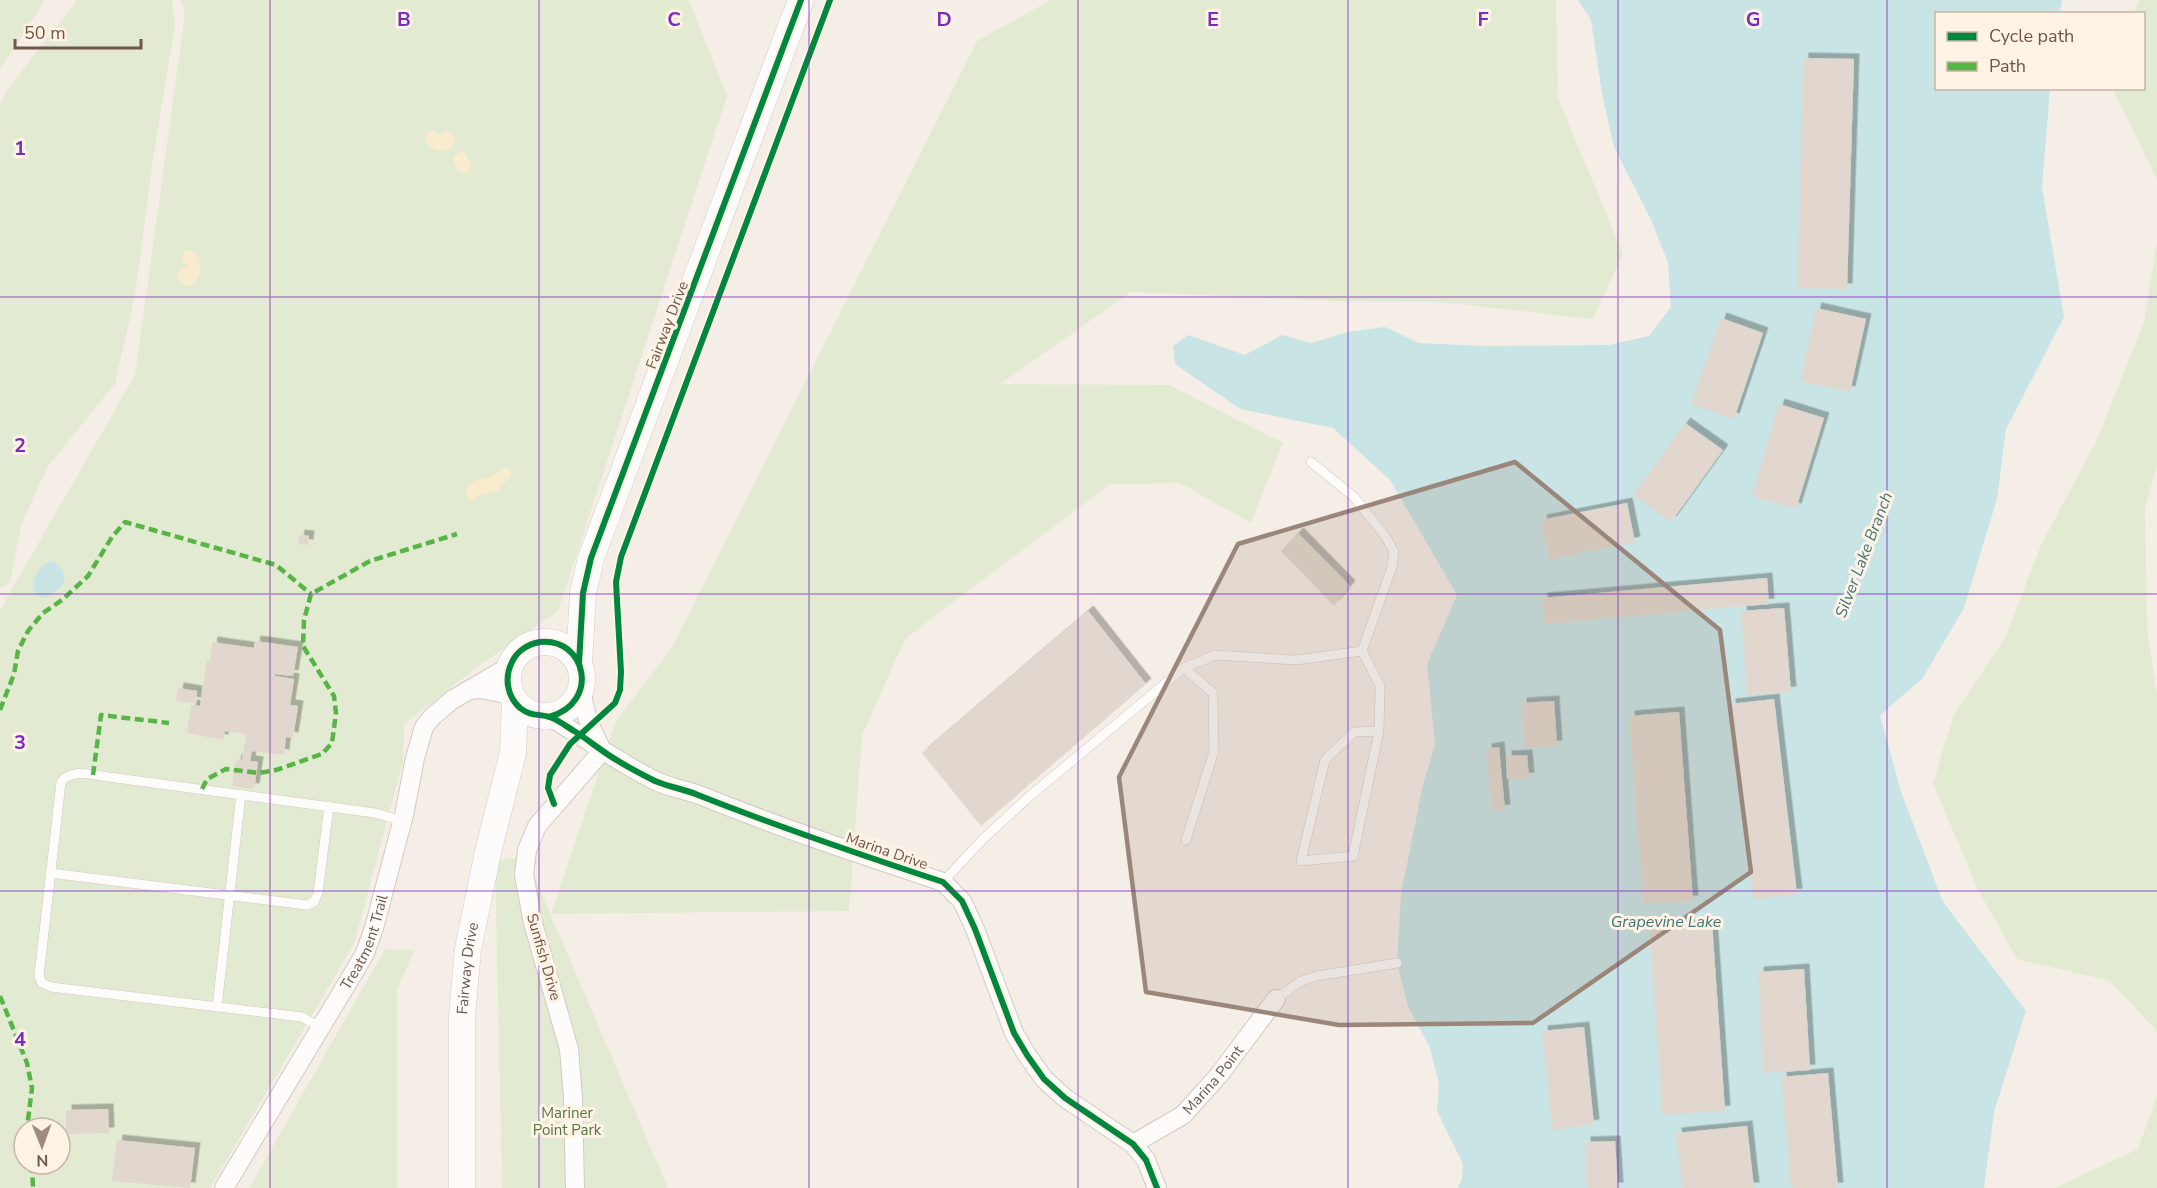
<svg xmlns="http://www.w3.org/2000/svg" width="2157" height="1188" viewBox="0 0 2157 1188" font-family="'Nunito Sans',sans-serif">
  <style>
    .green { fill: #e2ebd1; fill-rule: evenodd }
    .sand { fill: #f8ebce }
    .water { fill: #c9e4e4 }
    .building { fill: #e1d7ce; filter: url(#shadow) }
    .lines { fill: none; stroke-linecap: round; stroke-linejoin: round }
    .lane-casing { stroke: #d3c9c2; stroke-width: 10 }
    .street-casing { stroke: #d3c9c2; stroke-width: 20 }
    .secondary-casing { stroke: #d5cbc3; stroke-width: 27 }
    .lane { stroke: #fefcfb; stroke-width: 9 }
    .street { stroke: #fefcfb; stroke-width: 18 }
    .secondary { stroke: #fefcfb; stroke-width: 26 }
    .quiet { stroke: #59b447; stroke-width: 4.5; stroke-dasharray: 9 4.5; stroke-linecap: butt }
    .cycleway-casing { stroke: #fff3e6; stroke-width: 10 }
    .cycleway { stroke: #00873e; stroke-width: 6 }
    .marked { fill: #9a867a; fill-opacity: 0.2; stroke: #9a867a; stroke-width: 4.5; stroke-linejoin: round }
    .grid { fill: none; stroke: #7b2cbf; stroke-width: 1.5; stroke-opacity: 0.55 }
    .labels { text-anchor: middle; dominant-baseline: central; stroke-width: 6; stroke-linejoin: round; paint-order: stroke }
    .street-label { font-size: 15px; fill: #715548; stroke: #fff3e6 }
    .park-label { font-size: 15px; fill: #547741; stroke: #fff3e6 }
    .water-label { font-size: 16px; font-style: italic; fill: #40777d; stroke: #fff3e6 }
    .grid-label { font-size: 20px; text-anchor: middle; font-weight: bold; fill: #7b2cbf; stroke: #fff3e6; stroke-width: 6; stroke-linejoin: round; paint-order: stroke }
  </style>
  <defs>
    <filter id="shadow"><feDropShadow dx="5.5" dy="-5.5" stdDeviation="0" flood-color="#0004"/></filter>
  </defs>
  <rect width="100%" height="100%" fill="#f5eee6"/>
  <path class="green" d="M0 0H45L0 70Z
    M77 0H172L175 25 153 159 135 295 115 384 48 466 21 525 10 583 0 588V104L7 90Z
    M181 0H689L727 96 558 611 483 663 404 724 403 762 354 944 210 1188H0V610L135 375 185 14ZM24 1128H60V1164H24Z
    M1051 0H1556L1558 98 1623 254 1593 319 1439 302 1334 301 1131 292 1000 384 1169 385 1283 443 1251 523 1180 483 1110 484 905 639 862 736 849 911 551 914 616 721 671 649 977 41Z
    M2139 0H2157V180L2113 89 2144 88V14L2134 13Z
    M2157 242V464L2145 509 2147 628 2157 696V1031L2110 981 2017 959 1977 888 1933 783 1954 714 2004 640 2041 545 2097 440 2144 322Z
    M526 857 668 1188H502L495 860Z
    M385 949 415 950 397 989V1188H249Z
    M2157 1096V1188H2055L2138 1149Z"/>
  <path class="sand" d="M435 130 440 135 447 131 452 133 456 140C450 157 433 153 425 140 426 133 428 131 435 130Z
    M461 151 465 153 471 165 469 172 464 174C457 170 453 166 453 157Z
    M186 250C206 251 203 277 190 286H184L176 277 178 271 187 266 182 259Z
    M504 468 510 469 511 475 498 491 483 494 473 500 468 499C461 484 475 480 486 478 493 476 499 471 504 468Z"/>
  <path class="water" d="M1578 0H2062L2060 13 1936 14V88L2050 89 2042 187 2064 317 2006 429 1997 499 1964 608 1922 679 1880 715 1901 792 1943 902 2026 1011 1994 1112 1984 1188H1458L1462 1180 1463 1164 1437 1111 1439 1084 1430 1048 1408 1007 1397 963 1401 894 1423 785 1435 745 1427 664 1457 595 1390 480 1333 428 1240 409 1175 364 1173 346 1188 335 1245 355 1282 335 1311 343 1348 332 1385 327 1419 343 1483 346 1609 345 1649 336 1671 307 1668 263 1652 222 1614 147 1602 94 1591 20Z
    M49 561C61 563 63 568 65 579L61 587 47 598 36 595C30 579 36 571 49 561Z"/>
  <path class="building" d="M1803 58 1854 59 1847 289 1797 288Z
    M1816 308 1866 319 1850 392 1800 381Z
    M1721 318 1763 333 1734 419 1691 404Z
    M1779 404 1824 418 1796 509 1752 496Z
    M1685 423 1723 450 1671 522 1633 495Z
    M1627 503 1635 542 1549 560 1541 520Z
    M1298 533 1350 586 1334 606 1281 551Z
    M299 535 309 536 308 545 298 544Z
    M1767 578 1769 604 1544 624 1542 598Z
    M1784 608 1791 692 1747 695 1741 611Z
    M1088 611 1146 684 981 826 922 753Z
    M255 641 298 647 293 676 275 674V676L294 679 290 705 298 706 293 738 286 737 284 755 252 751 250 761 258 762 254 789 232 786 236 759 242 760 246 734 225 731 223 740 187 733 191 705 200 706 207 660 210 661 212 642 254 648Z
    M178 688 197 691 196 703 176 701Z
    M1774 699 1797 894 1753 899 1730 704Z
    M1554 701 1557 746 1524 748 1521 703Z
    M1679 712 1693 901 1643 904 1629 716Z
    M1499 747 1505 810 1492 811 1486 749Z
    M1527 755 1529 778 1507 779 1506 756Z
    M1712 923 1725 1111 1662 1115 1649 927Z
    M1804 969 1810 1070 1763 1073 1758 972Z
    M1584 1027 1594 1125 1552 1130 1542 1031Z
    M1828 1073 1838 1188H1791L1781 1077Z
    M108 1109 109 1133 66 1134V1110Z
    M1747 1126 1754 1188H1682L1676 1133Z
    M117 1140 195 1148 190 1188 112 1181Z
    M1615 1141 1618 1188H1587L1585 1142Z"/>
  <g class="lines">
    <g class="lane-casing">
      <path id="lane" d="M1362 651 1380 686 1379 731 1353 856 1301 861 1325 760 1354 732 1379 731
        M1184 668 1213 693 1214 751 1186 840
        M50 873 307 905 314 902 318 893 329 806
        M943 882 983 839 1031 795 1184 668 1215 655 1296 660 1362 651 1392 567 1394 552 1386 537 1354 497 1311 462
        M1276 999 1301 981 1317 976 1397 963
        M217 1007 241 794
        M320 1027 302 1017 51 987 42 983 39 976 61 782C72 768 93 775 109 777L375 813 402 821"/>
    </g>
    <g class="street-casing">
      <g id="street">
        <path d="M582 688C583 710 590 727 600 746"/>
        <path d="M469 690 482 689 510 695"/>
        <path d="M549 717C585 737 617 762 654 780 669 788 687 790 702 796 781 828 862 855 943 882L962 901 975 929 1014 1033 1027 1055 1044 1079 1065 1098 1133 1144 1146 1160 1157 1188"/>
        <path id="s1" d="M1133 1144 1183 1115 1219 1075 1276 999"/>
        <path id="s2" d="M224 1188 357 967 365 953 374 928 404 815 415 758 424 727 432 717 452 700 510 666"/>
        <path d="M575 1188 573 1098 569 1049 533 923 524 875 527 850 537 826 602 751"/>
      </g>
    </g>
    <g class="secondary-casing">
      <g id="secondary">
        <circle cx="545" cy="679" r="37"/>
        <path d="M579 663 583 593 591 558 801 0"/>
        <path id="s3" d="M462 1188V1016L468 949 488 852 513 753 515 702"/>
      </g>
    </g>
    <use href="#lane" class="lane"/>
    <use href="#street" class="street"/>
    <use href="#secondary" class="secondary"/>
    <path class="quiet" d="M0 710 14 674 18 651 28 631 43 613 62 600 88 576 112 537 125 522 276 565 311 594
      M93 775 101 715 169 723
      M202 789 207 779 226 769 259 773 276 770 322 754 332 743 336 713 334 696 303 646 304 620 311 594 370 561 457 534
      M0 996 27 1063 32 1088 27 1128
      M32 1164 33 1188"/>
    <g class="cycleway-casing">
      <path id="cycleway" d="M579 663 583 593 591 558 801 0
        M549 717C601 703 586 637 540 642 528 644 517 651 512 662 504 678 507 696 520 708 530 716 539 714 550 717 558 720 566 726 574 731 583 736 591 743 600 749 616 761 637 772 655 781 669 787 684 789 698 795 779 827 861 855 943 882L962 901 975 929 1014 1033 1027 1055 1044 1079 1065 1098 1133 1144 1146 1160 1157 1188
        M554 804 548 788 550 775 570 744 615 703 620 690 621 672 616 582 621 557 830 0"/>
    </g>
    <use href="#cycleway" class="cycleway"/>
  </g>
  <path class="marked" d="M1515 462 1720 630 1751 872 1533 1023 1339 1025 1146 992 1119 777 1238 544Z"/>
  <path class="grid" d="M270 0V1188M539 0V1188M809 0V1188M1078 0V1188M1348 0V1188M1618 0V1188M1887 0V1188M0 297H2157M0 594H2157M0 891H2157"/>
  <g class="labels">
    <g class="street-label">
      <text transform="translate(667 325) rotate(-69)">Fairway Drive</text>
      <text transform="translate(887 851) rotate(19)">Marina Drive</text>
      <text stroke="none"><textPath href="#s2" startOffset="284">Treatment Trail</textPath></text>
      <text transform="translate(544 957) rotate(74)">Sunfish Drive</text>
      <text stroke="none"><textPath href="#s3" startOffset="220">Fairway Drive</textPath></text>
      <text stroke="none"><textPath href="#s1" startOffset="104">Marina Point</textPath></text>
    </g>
    <g class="park-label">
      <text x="567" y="1113">Mariner<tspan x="567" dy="17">Point Park</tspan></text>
    </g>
    <g class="water-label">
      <text transform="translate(1864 555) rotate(-69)">Silver Lake Branch</text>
      <text x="1666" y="922">Grapevine Lake</text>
    </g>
  </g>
  <g class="grid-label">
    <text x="404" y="26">B</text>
    <text x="674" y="26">C</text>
    <text x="944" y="26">D</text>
    <text x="1213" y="26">E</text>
    <text x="1483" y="26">F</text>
    <text x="1753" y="26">G</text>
    <text x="20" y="155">1</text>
    <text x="20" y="452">2</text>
    <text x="20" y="749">3</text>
    <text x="20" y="1046">4</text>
  </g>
  <rect x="1935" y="12" width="210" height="78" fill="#fff3e6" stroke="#c6b4a7" stroke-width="1.5"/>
  <rect x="1947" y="32" width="30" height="9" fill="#00873e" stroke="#c6b4a7" stroke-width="1.5"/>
  <text x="1989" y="42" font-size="18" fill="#715548">Cycle path</text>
  <rect x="1947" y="62" width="30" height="9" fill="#59b447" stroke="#c6b4a7" stroke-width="1.5"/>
  <text x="1989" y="72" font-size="18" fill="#715548">Path</text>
  <g transform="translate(42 1146) rotate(179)"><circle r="28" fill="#fff3e6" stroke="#c6b4a7" stroke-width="1.5"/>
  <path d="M0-4.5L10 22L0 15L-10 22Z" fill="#9f8b7f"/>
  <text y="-9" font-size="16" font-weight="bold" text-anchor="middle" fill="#715548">N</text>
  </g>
  <path d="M15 39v9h126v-9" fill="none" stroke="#715548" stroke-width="3"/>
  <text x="24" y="39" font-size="18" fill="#715548" stroke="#fff3e6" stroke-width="4.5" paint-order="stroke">50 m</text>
</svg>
